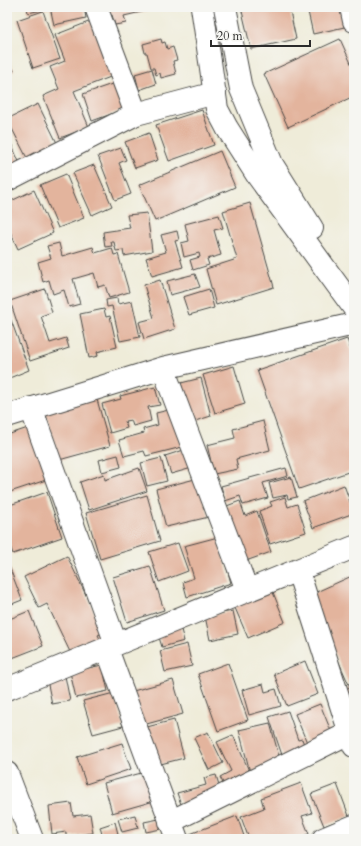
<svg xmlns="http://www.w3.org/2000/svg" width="361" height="846" viewBox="0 0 361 846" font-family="Cardo,serif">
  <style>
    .building { fill: #e3b49d }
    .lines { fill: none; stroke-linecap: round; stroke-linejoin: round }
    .minor-casing { stroke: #484845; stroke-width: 24 }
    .major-casing { stroke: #484845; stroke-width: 24 }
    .minor { stroke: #fff; stroke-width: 22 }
    .major { stroke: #fff; stroke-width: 22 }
  </style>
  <rect width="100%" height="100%" fill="#f6f6f2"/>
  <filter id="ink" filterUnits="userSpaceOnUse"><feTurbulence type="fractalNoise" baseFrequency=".025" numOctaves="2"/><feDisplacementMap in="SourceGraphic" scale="8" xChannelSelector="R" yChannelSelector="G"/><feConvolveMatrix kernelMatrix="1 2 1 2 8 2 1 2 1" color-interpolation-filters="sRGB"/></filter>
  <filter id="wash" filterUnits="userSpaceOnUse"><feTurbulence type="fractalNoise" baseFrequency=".012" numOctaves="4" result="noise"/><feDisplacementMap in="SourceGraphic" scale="16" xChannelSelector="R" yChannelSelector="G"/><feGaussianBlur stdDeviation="0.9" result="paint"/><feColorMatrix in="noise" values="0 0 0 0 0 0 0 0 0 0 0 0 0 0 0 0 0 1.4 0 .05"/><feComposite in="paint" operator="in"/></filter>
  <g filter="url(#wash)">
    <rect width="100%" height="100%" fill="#efecd9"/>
    <g id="blocks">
      <path class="building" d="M27 7H50V8L28 13Z
        M50 7H84L86 18 54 25Z
        M105 7H153L154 9 124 16 126 23 115 25 112 15 107 16Z
        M241 7H289L296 39 251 49Z
        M307 7H345L349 26 313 34Z
        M43 11 60 59 33 68 17 20Z
        M91 21 113 76 74 91 89 127 60 138 43 96 59 89 50 67 65 61 55 35Z
        M161 39 162 43 165 42 167 49 173 47 177 60 173 61 176 74 161 78 160 73 156 75 154 68H151L147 53H145L143 44Z
        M340 39 354 70V96L288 127 264 74Z
        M7 55 14 71 7 74Z
        M152 69 156 84 139 90 135 74Z
        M115 83 125 109 92 121 83 94Z
        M38 104 58 145 28 160 7 119Z
        M202 110 214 145 169 161 156 125Z
        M149 133 158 160 135 168 125 142Z
        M7 134 20 164 7 170Z
        M121 148 126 160 119 163 131 194 115 200 98 156Z
        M220 151 235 187 155 221 139 185Z
        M94 165 112 206 92 215 73 173Z
        M66 174 84 218 58 228 40 185Z
        M34 190 53 233 18 249 7 225V203Z
        M250 203 274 287 216 305 206 269 237 259 223 211Z
        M147 213 152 251 124 256 123 250 116 251 114 242H111L112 246 105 247 103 232 130 228 127 215Z
        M219 215 223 228 214 230 221 255 207 259 209 265 193 270 190 260 200 257 199 253 184 257 181 243 189 241 185 224Z
        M177 231 179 240 175 241 183 267 152 276 146 258 166 252 161 235Z
        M59 243 62 256 93 247 95 253 112 248 114 255 118 254 129 292 109 298 105 285 98 287 94 273 73 279 80 304 69 307 64 290 53 294 49 280 43 282 38 262 51 258 47 246Z
        M195 274 200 287 170 295 167 281Z
        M160 280 175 329 144 339 139 322 154 318 144 285Z
        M45 289 52 312 41 316 50 343 66 338 69 348 30 361 10 301Z
        M209 289 214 308 189 315 183 297Z
        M117 298 118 304 132 301 140 337 120 341 112 306 107 307 106 300Z
        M104 309 106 317 110 316 117 347 97 352 98 356 89 358 80 314Z
        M11 320 29 370 7 379V348H8L7 344V321Z
        M347 339 354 358V470L299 489 257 370Z
        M234 366 245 404 215 413 203 375Z
        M201 378 211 416 192 422 181 383Z
        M155 387 160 405 148 407 151 421 133 426 131 420 125 421 127 428 110 433 102 404 121 399 120 396Z
        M96 396 110 446 59 460 45 411Z
        M173 409 182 447 146 456 144 451 124 456 119 440 144 433 143 429 158 425 156 413Z
        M263 421 270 450 236 459 238 469 214 474 207 445 235 438 233 429Z
        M31 427 49 479 7 493V435Z
        M187 449 192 468 171 474 165 456Z
        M118 455 121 467 102 472 99 460Z
        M161 458 167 481 147 486 141 463Z
        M139 468 147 491 89 510 80 482 104 474 105 480Z
        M286 468 288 476 263 483 268 498 243 505 240 496 225 501 221 486Z
        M291 477 297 497 288 499 287 495 273 498 269 483Z
        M199 478 209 517 166 527 156 489Z
        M344 485 354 513 313 528 303 501Z
        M47 492 62 537 13 554 7 538V506Z
        M147 495 160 541 100 559 86 513Z
        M285 497 288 507 297 504 306 532 270 544 259 511 272 506 270 502Z
        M240 501 245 516 257 511 271 552 243 562 224 507Z
        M218 537 231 583 187 597 183 582 194 578 184 546Z
        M178 543 188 571 159 582 149 552Z
        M67 556 104 632 98 635 100 639 71 654 47 604 39 608 24 577Z
        M7 561 22 600 7 606Z
        M150 566 164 610 127 622 113 577Z
        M354 575V712L344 690 350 687 322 624 312 594Z
        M270 585 285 622 248 638 232 601Z
        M29 611 43 646 7 660V620Z
        M233 611 238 634 210 640 205 616Z
        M180 626 184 641 162 647 157 631Z
        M187 644 192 666 165 672 160 651Z
        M305 661 318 694 287 706 274 674Z
        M228 663 248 720 218 731 198 674Z
        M102 665 108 691 76 698 70 672Z
        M65 676 70 701 52 704 47 680Z
        M173 680 183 714 143 725 133 691Z
        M263 684 265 692 276 689 281 706 249 715 242 690Z
        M114 693 123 726 93 734 83 701Z
        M320 704 333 736 308 745 295 714Z
        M288 711 298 740 302 739 306 750 283 758 269 717Z
        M174 720 184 758 153 766 143 728Z
        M270 723 281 764 250 772 239 730Z
        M208 732 223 763 209 770 194 738Z
        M233 735 251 775 225 787 220 777 231 771 217 742Z
        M122 743 131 769 86 784 77 757Z
        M145 772 154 801 112 813 104 783Z
        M216 775 222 795 182 807 177 793 206 785 204 778Z
        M301 783 312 813 302 816 309 834 294 839H249L241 817 264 808 261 798Z
        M337 784 349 816 324 826 311 794Z
        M71 803 73 816 90 814 93 833 66 837V832L52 834 49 806Z
        M135 815 138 828 122 832 118 819Z
        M237 816 245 839H192L190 834Z
        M164 818 166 828 146 832 144 822Z
        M115 822 118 834 103 838 100 827Z
        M171 834 172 839H152V838Z"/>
    </g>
  </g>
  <g filter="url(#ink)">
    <use href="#blocks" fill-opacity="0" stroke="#484845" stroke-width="1"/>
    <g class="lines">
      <g class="minor-casing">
        <path id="minor" d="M96 7 136 114
          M351 7 354 21
          M7 180 136 114 215 93
          M163 368 247 590
          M31 408 116 644
          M7 416 163 368 354 324
          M298 571 354 746
          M107 649 177 839
          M7 689 354 547
          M7 773 32 839
          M170 822 349 733
          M323 839 354 826"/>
      </g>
      <g class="major-casing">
        <path id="major" d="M202 7 217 109 227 128 257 175 354 308
          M225 7 241 89 272 164 312 228"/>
      </g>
      <use href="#minor" class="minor"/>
      <use href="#major" class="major"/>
    </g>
  </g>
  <rect width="361" height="846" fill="none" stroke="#f6f6f2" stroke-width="24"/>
  <path d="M211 40v6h99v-6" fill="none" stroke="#2b2b2b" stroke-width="2"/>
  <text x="217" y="40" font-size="12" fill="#2b2b2b" stroke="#f6f6f2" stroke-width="3" paint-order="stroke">20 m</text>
</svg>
